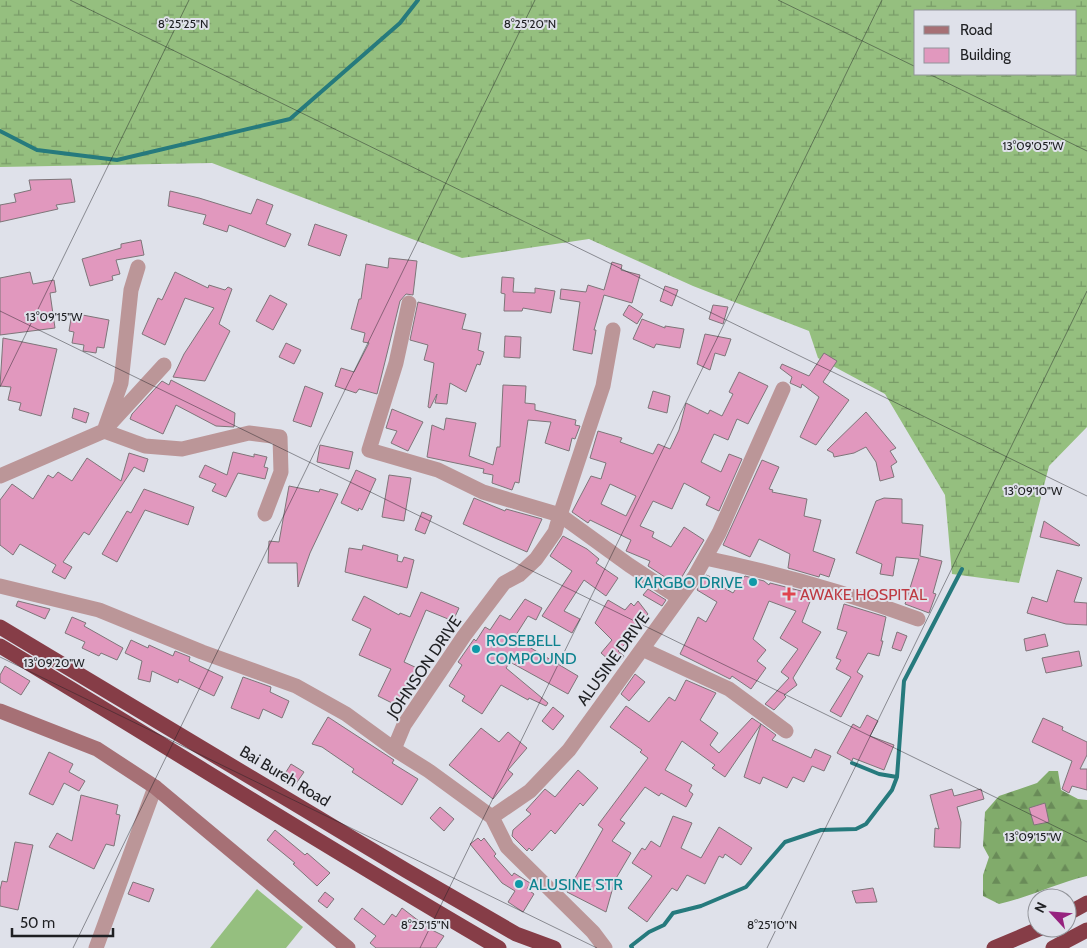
<svg xmlns="http://www.w3.org/2000/svg" width="1087" height="948" viewBox="0 0 1087 948" font-family="Cabin,sans-serif">
  <style>
    .green { fill: #95bf7f }
    .forest { fill: url(#forest-firs) }
    .wetland { fill: url(#wetland-marsh); fill-rule: evenodd }
    .lines { fill: none; stroke-linecap: round; stroke-linejoin: round }
    .stream { stroke: #267a7d; stroke-width: 4 }
    .building { fill: #e198be; stroke: #7e7579; fill-rule: evenodd }
    .street { stroke: #bb9698; stroke-width: 15 }
    .secondary { stroke: #a67075; stroke-width: 15 }
    .highway { stroke: #863d47; stroke-width: 15 }
    .ticks { fill: none; stroke: #1f2023; stroke-width: 1; stroke-opacity: 0.45 }
    .culture-dot { fill: #0f9aa8; stroke: #dfe1ea; stroke-width: 2 }
    .health-dot { fill: #e0444e; stroke: #dfe1ea; stroke-width: 2 }
    .labels { text-anchor: middle; dominant-baseline: central; stroke-width: 4; stroke-linejoin: round; paint-order: stroke }
    .culture-label { font-size: 16px; fill: #0d838f; stroke: #dfe1ea; text-anchor: start }
    .health-label { font-size: 16px; fill: #be3a42; stroke: #dfe1ea; text-anchor: start }
    .street-label { font-size: 16px; fill: #1f2023; stroke: #dfe1ea }
    .ticks-label { font-size: 12px; text-anchor: middle; fill: #1f2023; stroke: #dfe1ea; stroke-width: 4; stroke-linejoin: round; paint-order: stroke }
  </style>
  <defs>
    <pattern id="forest-firs" width="22" height="20" patternUnits="userSpaceOnUse" patternTransform="scale(1.25)"><rect width="22" height="20" fill="#81ab6b"/><path d="M5 1l3.5 6h-7zM16 11l3.5 6h-7z" fill="#698b58"/></pattern>
    <pattern id="wetland-marsh" width="20" height="14" patternUnits="userSpaceOnUse" patternTransform="scale(1.25)"><rect width="20" height="14" fill="#95bf7f"/><path d="M1 5h8M5 5V1M11 12h8M15 12V8" fill="none" stroke="#799b68"/></pattern>
  </defs>
  <rect width="100%" height="100%" fill="#dfe1ea"/>
  <path class="green" d="M257 889 303 927 286 948H210Z"/>
  <path class="forest" d="M1049 771H1058L1061 790 1078 799 1087 800V876C1057 883 1030 897 999 904L983 896V875L989 857 983 846 985 812 999 796 1037 783Z"/>
  <path class="wetland" d="M0 0H1087V427L1049 466 1019 583 952 574 945 495 885 394 818 358 809 331 693 286 589 239 462 258 212 163 0 167ZM916 11H1076V74H916Z"/>
  <g class="lines">
    <path class="stream" d="M0 131 37 150 117 160 290 119 400 23 418 0
      M852 763 879 774 897 777
      M632 948 631 946 649 932 664 925 673 913 701 906 746 887 785 842 821 830 856 829 866 824 892 790 897 777 904 681 962 569"/>
  </g>
  <path class="building" d="M71 179 75 202 56 205 58 209 0 222V205L16 202 14 194 31 190 29 180Z
    M170 191 199 198 251 214 257 199 273 205 266 224 291 234 285 247 229 225 227 232 203 224 206 215 168 206Z
    M315 224 347 235 340 256 308 245Z
    M141 240 144 255 116 260 120 274 112 276 113 280 90 286 82 259 121 248V244Z
    M389 258 417 261 413 295 406 294 400 301 377 394 359 389 356 393 335 386 341 368 354 372 369 343 363 342 365 333 351 329 359 299H361L366 264 388 268Z
    M612 262 622 265 621 270 640 275 632 303 604 295 594 330H596L592 354 573 350 580 302 560 299 561 289 586 292 588 285 604 290Z
    M30 272 33 284 54 280 56 292 50 293 55 328 0 335V278Z
    M175 272 208 288 209 285 225 290 228 287 232 289 219 324 230 331 205 381 173 377 184 354 214 308 185 298 165 345 142 334 158 298 162 300Z
    M502 277 514 278 513 292 535 293V288L555 291 551 313 523 308 522 311H504L505 294 501 293Z
    M665 286 678 290 672 306 660 301Z
    M270 295 287 304 273 330 256 321Z
    M418 302 466 314 462 329 481 333 478 350 484 352 480 365 477 364 466 392 450 383 447 404 435 403 437 394 430 408 428 407 434 363 424 360 428 345 410 340Z
    M629 305 643 314 637 324 623 315Z
    M713 305 728 307 723 324 709 319Z
    M72 313 109 320 104 348 97 347 96 353 83 351 84 345 72 343 74 332 69 331Z
    M642 319 665 328V326L684 329 680 348 656 344 654 348 633 339Z
    M705 334 731 339 725 356 715 353 710 370 697 364Z
    M505 336 521 337 520 358 504 357Z
    M3 338 57 349 41 416 19 410 21 403 8 400 11 387 0 386Z
    M286 343 301 350 294 364 279 357Z
    M824 353 837 361 823 382 849 400 816 445 800 437 819 397 802 384 801 388 790 383 792 377 780 368 782 364 809 376Z
    M739 372 768 386 748 424 737 419 728 440 714 434 701 462 721 472 729 454 742 459 719 511 706 505 710 497 684 483 672 509 653 501 640 526 654 532 652 537 671 547 684 527 704 540 677 585 648 566 650 561 626 551 631 540 590 520 588 523 572 512 591 476 601 479 606 463 590 458 598 431 622 438 620 442 653 454 658 444 670 449 679 430 686 403 708 414 710 410 722 416 733 394 729 392ZM610 484 636 496 626 516 601 504Z
    M171 380 235 413 234 427 216 426 176 405 163 434 130 419 132 414 162 381 169 385Z
    M503 385 526 386 525 403 535 404V410L576 420 575 425 580 426 575 439 572 438 569 451 545 443 551 422 528 420 519 483 515 482 512 490 492 483 493 475 483 473 484 469 427 457 432 425 444 430 446 418 476 423 469 456 493 465 497 447H500Z
    M305 386 323 393 311 427 293 421Z
    M653 391 670 396 667 413 648 408Z
    M74 408 89 413 86 423 72 418Z
    M392 409 423 422 408 451 391 443 397 431 386 428Z
    M866 412 896 448 890 451 897 462 891 466 894 477 880 481 876 462 866 447 854 453 834 457 833 453 827 450Z
    M320 445 353 452 349 469 317 462Z
    M233 452 254 457V454L267 457 264 467 268 468 265 479 238 473 226 497 212 491 216 484 199 477 205 465 227 475Z
    M129 453 148 459 144 472 134 467 89 535 84 532 63 562 72 567 65 579 52 572 56 565 20 544 13 555 0 545V500L12 484 33 499 48 475 53 478 58 472 72 481 87 458 121 481Z
    M762 460 779 467 769 489 773 490 772 492 807 499 804 516 821 520 813 551 835 559 829 577 820 574 819 577 788 568 790 554 759 539 750 557 723 545Z
    M356 470 376 479 362 510 359 508 358 511 341 503Z
    M389 475 411 478 404 521 382 517Z
    M289 486 319 492 320 489 338 494 310 553 298 587 297 563H268L269 541 279 542Z
    M144 489 194 507 188 525 145 510 117 562 102 554 127 511 131 513Z
    M474 498 505 511 506 509 542 519 527 552 463 524Z
    M884 498 902 499V523L923 525 920 556 942 561 933 593 936 594 929 613 905 604 919 559 896 557 893 576 880 574 882 564 856 553 876 501Z
    M422 512 432 516 425 534 415 530Z
    M1044 521 1080 545 1079 546 1040 537Z
    M563 536 587 549 599 559 596 563 618 578 606 596 584 580 564 611 580 619 572 633 542 616 572 571 550 556Z
    M363 545 398 555 397 561 402 562 404 557 414 560 407 588 345 572 349 548 362 550Z
    M1057 570 1082 578 1074 602 1087 603V625L1066 624 1027 613 1032 597 1047 602Z
    M706 575 711 577 710 580 733 593 745 576 764 581 769 585 770 583 813 594 802 622 821 632 793 678 797 685 784 695 786 697 774 710 765 704 789 678 781 672 798 649 780 638 796 611 769 601 753 639 766 650 757 661 766 668 751 689 732 676 730 679 680 654 698 617 706 622 717 602 697 590Z
    M648 589 666 600 662 606 643 595Z
    M421 592 459 608 453 621 426 610 404 662 417 668 398 706 378 696 391 669 359 655 371 629 352 620 364 596 399 615 400 613 410 617Z
    M525 599 542 608 536 620 528 616 514 638 578 676 568 694 510 662 506 668 548 703 546 706 529 698 528 700 501 685 482 714 462 701 465 696 449 686 462 665 458 662 474 639 476 641 485 627 490 630 500 615 510 620Z
    M608 600 625 610 631 603 634 606 638 601 648 614 626 637 629 640 618 651 624 656 616 666 601 653 612 640 595 623Z
    M18 601 50 609 45 619 16 606Z
    M844 604 886 617 881 641H883L879 656 868 653 857 672 863 676 841 717 830 711 851 677 836 669 841 660 836 658 847 632 837 629Z
    M72 617 86 623 84 626 123 648 117 660 101 653 99 656 82 648 85 642 65 633Z
    M897 632 907 636 901 651 892 648Z
    M1045 634 1048 646 1026 651 1024 639Z
    M131 640 148 648 149 645 173 656 175 651 190 657 189 661 223 677 214 696 179 679 178 683 152 671 150 682 138 679 142 661 125 653Z
    M1079 651 1082 666 1046 673 1042 658Z
    M5 666 30 681 21 695 0 682V675Z
    M635 674 645 682 629 701 621 694Z
    M243 677 271 687 270 692 289 701 282 718 263 709 259 719 231 708Z
    M686 680 716 693 700 720 718 733 710 745 719 753 752 718 761 724 725 777 712 768 715 765 682 741 665 770 692 785 689 791 693 794 686 807 661 793 659 796 645 787 620 820 625 823 612 841 631 853 615 880 606 912 567 892 603 829 598 825 648 758 640 752 642 750 610 727 626 706 649 722 669 697 675 701Z
    M553 707 564 716 553 730 542 721Z
    M867 715 878 721 870 736 894 745 884 770 853 758 852 761 837 753 853 724 860 728Z
    M328 717 394 760 392 763 418 779 402 805 352 772 354 769 322 747 312 744Z
    M1043 718 1063 727 1062 730 1087 742V755L1080 769H1087V790L1072 786 1069 793 1062 789 1072 761 1032 742Z
    M761 724 776 735 772 740 811 758 815 749 831 756 824 771 812 766 804 782 793 777 787 788 763 777 760 784 744 777Z
    M481 728 499 742 508 732 527 748 508 770 513 774 493 799 449 765Z
    M49 752 73 764 69 772 85 781 79 791 64 783 53 805 29 794Z
    M291 764 304 772 293 788 281 780Z
    M578 770 598 788 583 806 580 803 555 834 551 830 532 851 529 848 527 851 512 836 513 830 531 814 526 810 545 789 555 797Z
    M952 789 954 796 981 789 984 799 957 807 961 822 960 848 934 847 935 828 939 829 930 795Z
    M81 795 118 805 116 814 120 815 114 846 106 844 94 869 49 847 57 833 72 841Z
    M1045 803 1049 822 1034 825 1029 808Z
    M440 807 454 819 444 831 430 818Z
    M673 816 692 823 681 848 701 858 719 827 752 848 741 865 725 854 723 858 719 856 705 884 687 875 677 891 672 888 647 922 628 908 652 876 632 863 642 848 645 850 651 841 660 847Z
    M275 830 305 855 307 853 330 873 317 886 293 864 295 863 267 840Z
    M478 838 481 841 484 838 496 854 494 856 512 876 514 873 530 883 527 889 534 894 523 912 508 902 515 891 502 883 470 844Z
    M15 842 33 845 18 910 0 906V890L2 881 7 882Z
    M133 882 154 889 149 902 128 894Z
    M873 888 877 902 856 903 852 891Z
    M325 892 334 899 327 908 318 901Z
    M362 908 384 925 392 914 396 917 402 908 428 928 444 936 436 948H376L370 943 376 936 354 919Z"/>
  <g class="lines">
    <path class="street" d="M409 303 396 363 369 450 438 470 483 492 560 515 603 386 613 330
      M110 424 164 365
      M104 431 121 383 131 290 138 267
      M0 476 104 431 145 446 182 449 249 433 280 437 281 472 265 514
      M705 558C778 573 848 593 918 619
      M0 586 99 610 202 652 296 686 346 714 394 749
      M642 649 729 689 786 731
      M492 817 530 791 569 750 695 576 719 533 783 389
      M96 948 155 787
      M605 948 593 932 507 847 492 817 429 771 394 749 404 725 464 636 504 583 519 575 536 559 555 532 560 515 629 565 679 598"/>
    <path class="secondary" d="M0 711 97 749 155 787 348 948"/>
    <path class="highway" d="M0 627 407 871 516 934 554 948
      M0 646C167 746 331 851 499 948
      M1067 914 1087 903
      M994 948 1041 928
      M1053 948 1087 930"/>
  </g>
  <path class="ticks" d="M70 0 1087 496M778 0 916 67M929 74 1087 151M0 311 1087 842M0 387 189 0M0 657 597 948M73 948 535 0M420 948 882 0M767 948 1087 291"/>
  <g class="culture-dot">
    <circle cx="753" cy="582" r="5"/>
    <circle cx="476" cy="649" r="5"/>
    <circle cx="519" cy="884" r="5"/>
  </g>
  <path class="health-dot" d="M786.5 586.5h5v5h5v5h-5v5h-5v-5h-5v-5h5z"/>
  <g class="labels">
    <g class="culture-label">
      <text x="743" y="582" text-anchor="end">KARGBO DRIVE</text>
      <text x="486" y="640">ROSEBELL<tspan x="486" dy="18">COMPOUND</tspan></text>
      <text x="529" y="884">ALUSINE STR</text>
    </g>
    <g class="health-label">
      <text x="800" y="594">AWAKE HOSPITAL</text>
    </g>
    <g class="street-label">
      <text transform="translate(613 659) rotate(-54)">ALUSINE DRIVE</text>
      <text transform="translate(424 667) rotate(-56)">JOHNSON DRIVE</text>
      <text transform="translate(285 776) rotate(31)">Bai Bureh Road</text>
    </g>
  </g>
  <g class="ticks-label">
    <text x="183" y="28">8°25'25"N</text>
    <text x="530" y="28">8°25'20"N</text>
    <text x="1033" y="150">13°09'05"W</text>
    <text x="54" y="321">13°09'15"W</text>
    <text x="1033" y="495">13°09'10"W</text>
    <text x="54" y="667">13°09'20"W</text>
    <text x="1033" y="841">13°09'15"W</text>
    <text x="425" y="929">8°25'15"N</text>
    <text x="772" y="929">8°25'10"N</text>
  </g>
  <rect x="914" y="10" width="162" height="65" fill="#dfe1ea" stroke="#92949a"/>
  <rect x="924" y="26" width="25" height="8" fill="#a67075" stroke="#92949a"/>
  <text x="960" y="35" font-size="15" fill="#1f2023">Road</text>
  <rect x="924" y="48" width="25" height="15" fill="#e198be" stroke="#92949a"/>
  <text x="960" y="60" font-size="15" fill="#1f2023">Building</text>
  <g transform="translate(1052 913) rotate(296)"><circle r="24" fill="#dfe1ea" stroke="#92949a"/>
  <path d="M0-4L9 19L0 12L-9 19Z" fill="#96227f"/>
  <text y="-8" font-size="14" font-weight="bold" text-anchor="middle" fill="#1f2023">N</text>
  </g>
  <path d="M12 928v8h101v-8" fill="none" stroke="#1f2023" stroke-width="2.5"/>
  <text x="20" y="928" font-size="15" fill="#1f2023" stroke="#dfe1ea" stroke-width="4" paint-order="stroke">50 m</text>
</svg>
